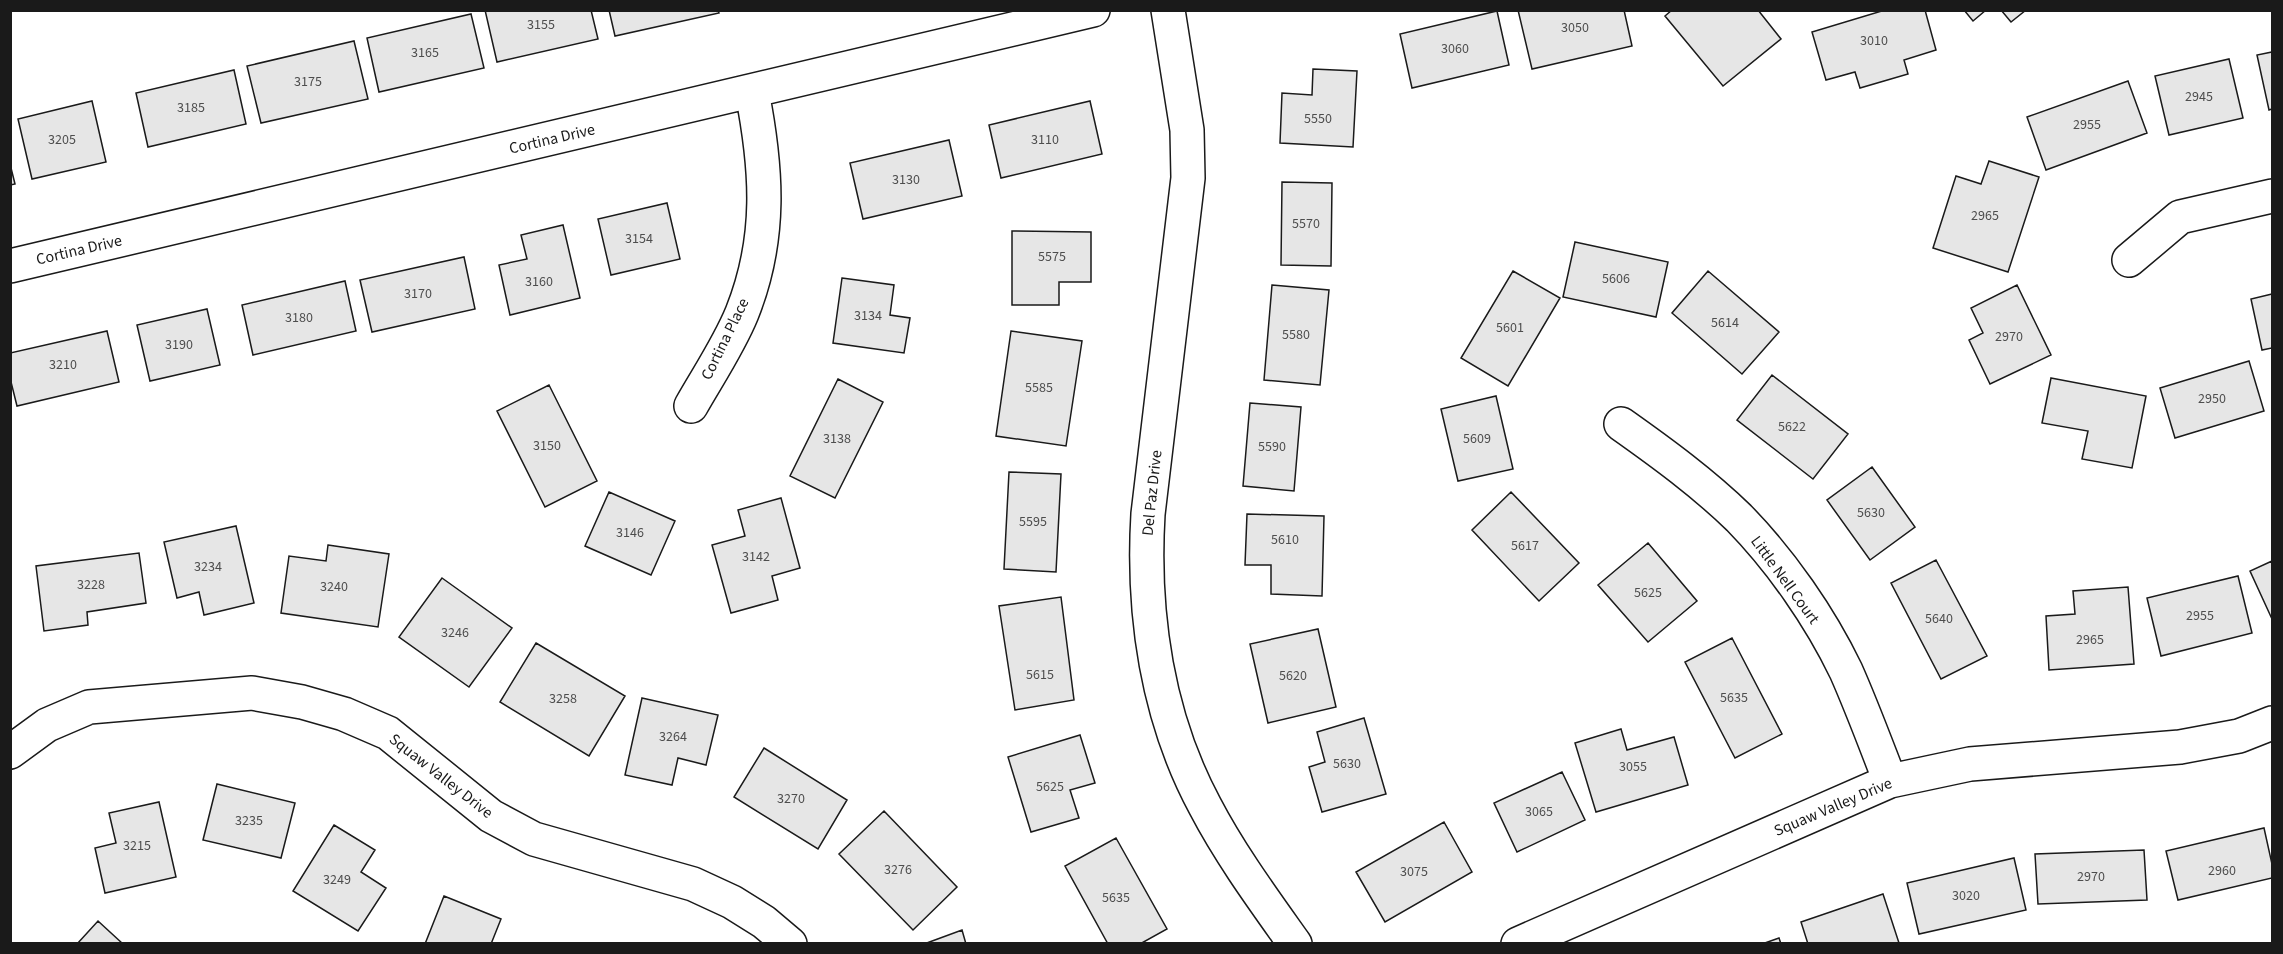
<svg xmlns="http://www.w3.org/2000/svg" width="2283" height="954" viewBox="0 0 2283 954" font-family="'Source Sans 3',sans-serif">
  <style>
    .building { fill: #e6e6e6; stroke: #1a1a1a; stroke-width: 1.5 }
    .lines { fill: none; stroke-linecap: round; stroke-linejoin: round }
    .minor-casing { stroke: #1a1a1a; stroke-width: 36 }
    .minor { stroke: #fff; stroke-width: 33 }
    .labels { text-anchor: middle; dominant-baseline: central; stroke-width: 4.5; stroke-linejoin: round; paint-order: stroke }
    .number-label { font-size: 14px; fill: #4d4d4d }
    .street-label { font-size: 16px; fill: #1a1a1a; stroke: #fff }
  </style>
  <rect width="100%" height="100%" fill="#fff"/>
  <path class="building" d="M485 10H591L598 39 497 62Z
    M609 10H718L719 13 615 36Z
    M1518 10H1624L1632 46 1532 69Z
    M1672 10H1758L1781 39 1723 86 1665 16Z
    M1885 10H1925L1936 50 1904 60 1908 74 1860 88 1855 72 1826 80 1812 32Z
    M1964 10H1986L1973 21Z
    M2001 10H2026L2011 22Z
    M1497 11 1509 65 1412 88 1400 34Z
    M471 14 484 68 379 92 367 38Z
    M354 41 368 99 261 123 247 66Z
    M2272 52V109L2269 110 2257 55Z
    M2229 59 2243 118 2169 135 2155 76Z
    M1313 69 1357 71 1353 147 1280 143 1282 93 1312 95Z
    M234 70 246 124 148 147 136 93Z
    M2128 81 2147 133 2046 170 2027 117Z
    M92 101 106 162 32 179 18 119Z
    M1090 101 1102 154 1001 178 989 125Z
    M949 140 962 196 863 219 850 163Z
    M1989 161 2039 177 2008 272 1933 248 1956 176 1981 184Z
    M10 164 15 184 10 185Z
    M1282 182 1332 183 1331 266 1281 265Z
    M667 203 680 259 611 275 598 219Z
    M563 225 580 298 510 315 499 265 527 259 521 235Z
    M1012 231 1091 232V282H1059V305H1012Z
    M1575 242 1668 262 1656 317 1563 297Z
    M464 257 475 309 372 332 360 280Z
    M1513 271 1560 298 1508 386 1461 358Z
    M1708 271 1779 332 1742 374 1672 313Z
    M842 278 894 285 890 315 910 318 904 353 833 343Z
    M345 281 356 331 253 355 242 305Z
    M1272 285 1329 290 1320 385 1264 380Z
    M2017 285 2051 355 1990 384 1969 340 1983 333 1971 308Z
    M2272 294V348L2262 350 2251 299Z
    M207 309 220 365 150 381 137 325Z
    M107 331 119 382 17 406 10 378V353Z
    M1011 331 1082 341 1066 446 996 436Z
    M2249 361 2264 411 2175 438 2160 388Z
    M1772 375 1848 434 1813 479 1737 420Z
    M2051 378 2146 396 2132 468 2082 459 2088 431 2042 423Z
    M838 379 883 402 835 498 790 476Z
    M549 385 597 481 545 507 497 411Z
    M1496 396 1513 469 1458 481 1441 409Z
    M1250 403 1301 407 1294 491 1243 486Z
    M1872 467 1915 527 1870 560 1827 500Z
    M1009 472 1061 474 1056 572 1004 569Z
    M609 492 675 521 651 575 585 546Z
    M1511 492 1579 563 1539 601 1472 530Z
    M781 498 800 568 772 576 778 600 731 613 712 545 745 536 738 510Z
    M1247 514 1324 516 1322 596 1271 594V565H1245Z
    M236 526 254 603 204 615 199 592 177 598 164 542Z
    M1648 543 1697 601 1648 642 1598 585Z
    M328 545 389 554 378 627 281 613 289 556 326 561Z
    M139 553 146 603 87 612 88 625 44 631 36 566Z
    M1936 560 1987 656 1941 679 1891 583Z
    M2272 561V619L2250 571Z
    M2238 576 2252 633 2161 656 2147 598Z
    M442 578 512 628 469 687 399 637Z
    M2128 587 2134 664 2049 670 2046 616 2075 614 2073 591Z
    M1061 597 1074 700 1015 710 999 606Z
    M1318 629 1336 707 1268 723 1250 644Z
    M1732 638 1782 734 1735 758 1685 662Z
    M536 643 625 696 589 756 500 702Z
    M642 698 718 715 706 765 678 758 672 785 625 775Z
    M1364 718 1386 794 1322 812 1309 767 1325 762 1317 732Z
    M1621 729 1627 750 1674 737 1688 785 1596 812 1575 743Z
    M1080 735 1095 783 1070 790 1079 818 1031 832 1008 757Z
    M764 748 847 800 818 849 734 797Z
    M1562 772 1585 820 1517 852 1494 803Z
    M217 784 295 803 281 858 203 840Z
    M159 802 176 877 105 893 95 848 116 843 109 813Z
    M884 811 957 887 913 930 839 854Z
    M1444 822 1472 872 1385 922 1356 872Z
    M334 825 375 850 361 872 386 888 358 931 293 891Z
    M2264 828 2272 864V878L2178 900 2166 851Z
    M1116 838 1167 929 1140 944H1108L1065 866Z
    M2144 850 2147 900 2038 904 2035 854Z
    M2014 858 2026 910 1919 934 1907 883Z
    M1883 894 1899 943 1808 944 1801 922Z
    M444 896 501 919 491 944H425Z
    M98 921 123 944H77Z
    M962 930 966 944H924Z
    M1779 938 1781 944H1762Z"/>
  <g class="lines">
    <g class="minor-casing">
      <path id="minor" d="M1168 10 1187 130 1188 178 1148 514C1142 614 1157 717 1205 806 1230 854 1263 899 1295 944
        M2129 260 2180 217 2272 196
        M10 266 1093 10
        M691 406C708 376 729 345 742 313 772 238 767 169 752 92
        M1621 424C1662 453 1703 483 1739 518 1781 561 1820 617 1846 671 1862 707 1876 745 1890 781
        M10 752 47 725 89 707 252 693 302 702 344 714 388 733 491 816 534 839 693 884 732 902 764 922 790 944
        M1518 944 1890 781 1970 764 2180 747 2239 736 2272 723"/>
    </g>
    <use href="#minor" class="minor"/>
  </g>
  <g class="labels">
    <g class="number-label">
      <text x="541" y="25">3155</text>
      <text x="1575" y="28">3050</text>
      <text x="1874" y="41">3010</text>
      <text x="1455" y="49">3060</text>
      <text x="425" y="53">3165</text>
      <text x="308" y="82">3175</text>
      <text x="2199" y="97">2945</text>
      <text x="191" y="108">3185</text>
      <text x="1318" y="119">5550</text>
      <text x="2087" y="125">2955</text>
      <text x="62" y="140">3205</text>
      <text x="1045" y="140">3110</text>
      <text x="906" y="180">3130</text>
      <text x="1985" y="216">2965</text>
      <text x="1306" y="224">5570</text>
      <text x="639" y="239">3154</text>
      <text x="1052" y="257">5575</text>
      <text x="1616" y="279">5606</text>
      <text x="539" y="282">3160</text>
      <text x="418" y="294">3170</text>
      <text x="868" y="316">3134</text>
      <text x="299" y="318">3180</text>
      <text x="1725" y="323">5614</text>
      <text x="1510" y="328">5601</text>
      <text x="1296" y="335">5580</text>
      <text x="2009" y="337">2970</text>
      <text x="179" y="345">3190</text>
      <text x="63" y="365">3210</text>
      <text x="1039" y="388">5585</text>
      <text x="2212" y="399">2950</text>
      <text x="1792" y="427">5622</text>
      <text x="837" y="439">3138</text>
      <text x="1477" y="439">5609</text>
      <text x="547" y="446">3150</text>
      <text x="1272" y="447">5590</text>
      <text x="1871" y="513">5630</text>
      <text x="1033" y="522">5595</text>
      <text x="630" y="533">3146</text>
      <text x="1285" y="540">5610</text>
      <text x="1525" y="546">5617</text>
      <text x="756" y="557">3142</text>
      <text x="208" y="567">3234</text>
      <text x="91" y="585">3228</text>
      <text x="334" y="587">3240</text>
      <text x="1648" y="593">5625</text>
      <text x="2200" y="616">2955</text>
      <text x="1939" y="619">5640</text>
      <text x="455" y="633">3246</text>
      <text x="2090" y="640">2965</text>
      <text x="1040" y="675">5615</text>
      <text x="1293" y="676">5620</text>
      <text x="1734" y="698">5635</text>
      <text x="563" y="699">3258</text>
      <text x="673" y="737">3264</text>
      <text x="1347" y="764">5630</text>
      <text x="1633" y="767">3055</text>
      <text x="1050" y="787">5625</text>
      <text x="791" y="799">3270</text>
      <text x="1539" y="812">3065</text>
      <text x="249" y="821">3235</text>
      <text x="137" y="846">3215</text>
      <text x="898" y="870">3276</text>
      <text x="2222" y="871">2960</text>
      <text x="1414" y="872">3075</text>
      <text x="2091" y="877">2970</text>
      <text x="337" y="880">3249</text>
      <text x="1966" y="896">3020</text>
      <text x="1116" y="898">5635</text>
    </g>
    <g class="street-label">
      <text transform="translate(552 139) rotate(-13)">Cortina Drive</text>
      <text transform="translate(79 250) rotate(-13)">Cortina Drive</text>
      <text transform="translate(725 339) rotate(-64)">Cortina Place</text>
      <text transform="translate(1152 493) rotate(-84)">Del Paz Drive</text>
      <text transform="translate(1785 580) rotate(54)">Little Nell Court</text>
      <text transform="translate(441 776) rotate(38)">Squaw Valley Drive</text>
      <text transform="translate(1833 807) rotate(-23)">Squaw Valley Drive</text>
    </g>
  </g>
  <rect width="2283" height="954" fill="none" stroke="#1a1a1a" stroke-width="24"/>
</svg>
